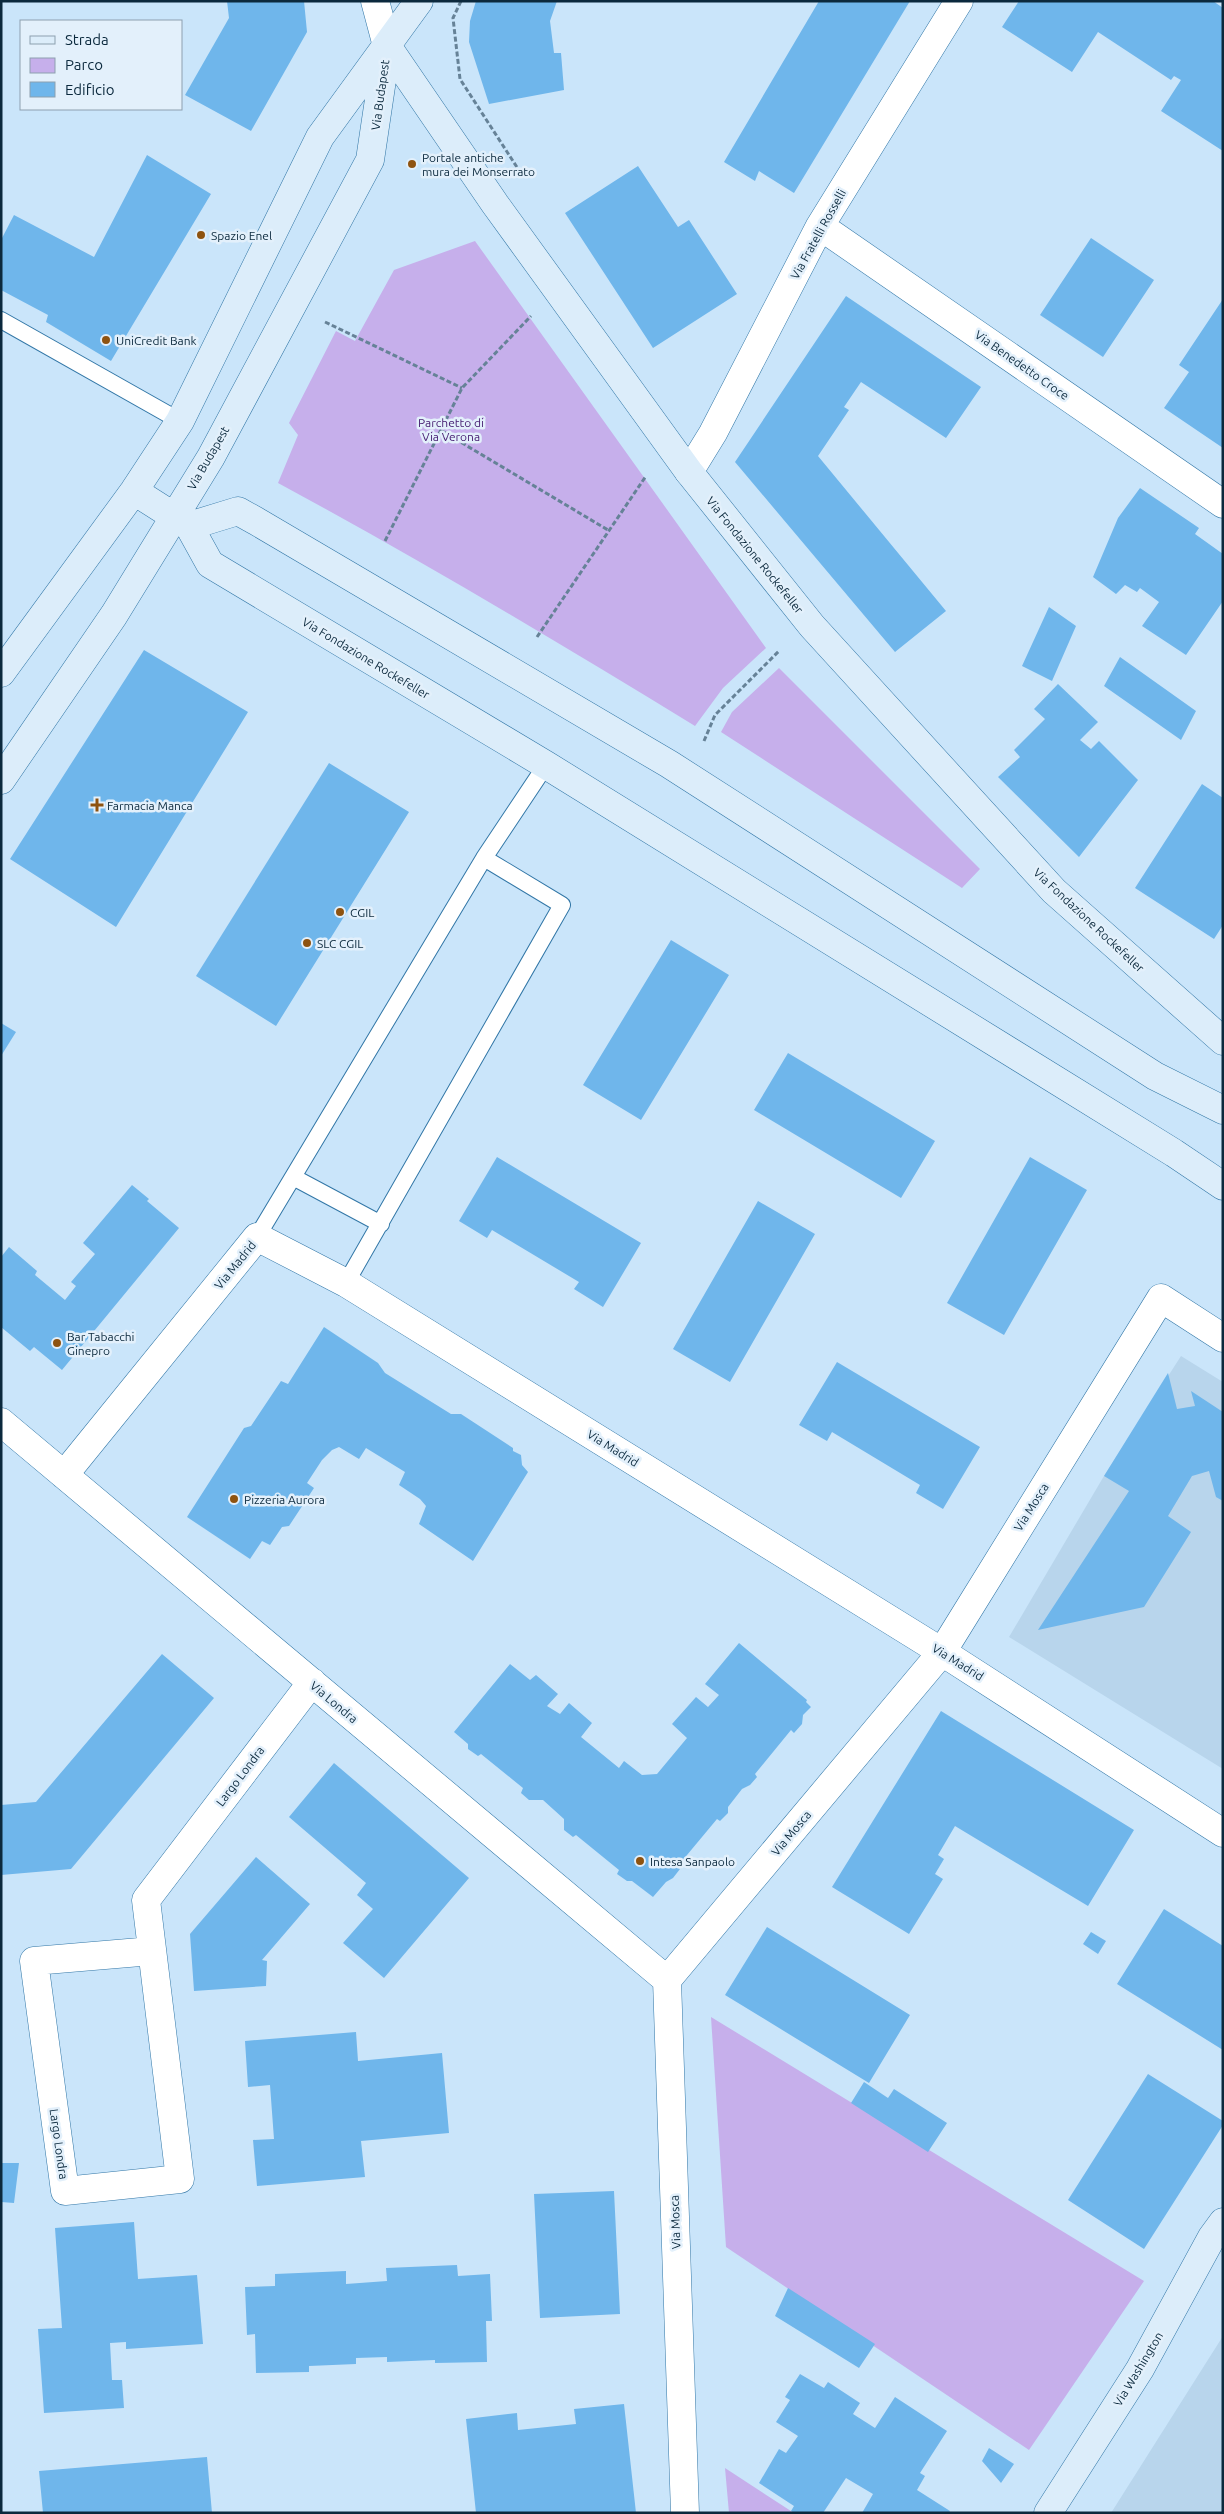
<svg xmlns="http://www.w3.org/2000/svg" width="1224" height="2514" viewBox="0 0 1224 2514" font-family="Ubuntu,sans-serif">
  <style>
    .built { fill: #b8d5ec }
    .green { fill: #c6afeb }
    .building { fill: #6fb6eb }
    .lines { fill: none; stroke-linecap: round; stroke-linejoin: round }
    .lane-casing { stroke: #3277a7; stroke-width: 18 }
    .street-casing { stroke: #3277a7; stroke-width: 29 }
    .secondary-casing { stroke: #3277a7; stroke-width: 29 }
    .path { stroke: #668297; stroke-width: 3; stroke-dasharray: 5 2.5; stroke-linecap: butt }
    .lane { stroke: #fff; stroke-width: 16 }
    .street { stroke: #fff; stroke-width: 28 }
    .secondary { stroke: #dcedfa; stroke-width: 28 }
    .poi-dot { fill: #8e5310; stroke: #e3f0fb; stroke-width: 2 }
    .labels { text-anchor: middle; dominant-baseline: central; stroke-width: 5; stroke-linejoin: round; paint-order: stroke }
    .street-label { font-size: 12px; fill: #0b293d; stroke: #e3f0fb }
    .poi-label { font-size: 12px; fill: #0b293d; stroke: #e3f0fb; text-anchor: start }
    .park-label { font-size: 12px; fill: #482073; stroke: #e3f0fb }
  </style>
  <rect width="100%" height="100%" fill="#cae5fa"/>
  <path class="built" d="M1181 1356 1223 1382V1769L1009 1637 1104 1476Z
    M1223 2336V2513H1111Z"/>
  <path class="green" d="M475 241 766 648 723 688 695 726C558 642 419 559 278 483L298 435 289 423 336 331 355 341 394 270Z
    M779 668 980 869 962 888 721 732 732 712Z
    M711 2017 1144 2281 1029 2450 726 2247Z
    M725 2468 794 2513H729Z"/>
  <path class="building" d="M227 1H304L307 32 251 131 185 95 229 18Z
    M476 1H557L550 21 554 53H561L564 90 489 104 469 42 470 21Z
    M819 1H910L794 193 759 171 755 181 724 162Z
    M1019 1H1213L1223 8V151L1161 111 1181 80 1174 76 1171 80 1098 32 1072 72 1002 27Z
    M147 155 211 194 111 361 46 322 48 315 1 290V240L14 215 94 257Z
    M638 166 678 227 689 220 737 294 653 348 565 213Z
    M1091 238 1154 280 1103 357 1040 315Z
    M846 296 981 387 946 438 861 382 844 407 849 410 818 456 946 611 895 652 735 462Z
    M1223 299V448L1164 408 1189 372 1179 365Z
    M1140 488 1199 528 1195 534 1223 554V601L1186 655 1142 626 1159 602 1140 588 1137 592 1125 585 1116 594 1093 577 1118 518Z
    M1049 607 1076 626 1052 681 1022 666Z
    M144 650 248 712 116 927 10 859Z
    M1120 657 1196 711 1181 740 1104 686Z
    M1058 684 1098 722 1080 740 1091 749 1099 741 1138 780 1079 857 998 777 1020 757 1014 750 1045 719 1034 709Z
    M329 763 409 812 276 1026 196 976Z
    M1202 784 1223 798V925L1214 939 1135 888Z
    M671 940 729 975 641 1120 583 1085Z
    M1 1023 16 1032 1 1056Z
    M788 1053 935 1141 901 1198 754 1110Z
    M497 1157 641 1243 603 1307 574 1289 579 1282 492 1230 487 1238 459 1221Z
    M1030 1157 1087 1190 1004 1335 947 1303Z
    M132 1185 149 1199 147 1201 179 1228 62 1370 34 1347 30 1351 1 1327V1257L9 1247 37 1271 35 1275 65 1300 76 1286 71 1282 95 1254 83 1243Z
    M758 1201 815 1234 730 1382 673 1349Z
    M324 1327 378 1363 385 1373 451 1414H461L513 1448V1451L521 1455 522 1465 528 1472 473 1561 419 1524 426 1506 420 1499 399 1485 405 1472 366 1448 359 1459 339 1447 332 1450 322 1460 307 1483 314 1488 289 1526 282 1527 270 1545 262 1541 250 1559 187 1517 244 1428 251 1426 281 1381 288 1384Z
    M837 1362 980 1447 943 1509 916 1493 920 1485 832 1432 827 1441 799 1425Z
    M1168 1373 1177 1409 1195 1406 1191 1391 1223 1412V1501L1216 1497 1209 1471 1192 1476 1168 1516 1191 1532 1144 1607 1038 1630 1129 1491 1104 1476Z
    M739 1643 807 1700 806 1702 811 1707 803 1715 802 1724 794 1733 791 1730 755 1774 757 1777 750 1785 742 1789 728 1807V1813L720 1821 717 1819 677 1867 680 1869 673 1878 666 1882 653 1897 632 1881H627L617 1874 619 1870 576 1835 573 1837 564 1830V1819L543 1800H529L521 1793 523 1788 481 1754 478 1756 468 1749V1744L454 1732 510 1664 530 1680 536 1675 558 1694 547 1706 560 1714 569 1703 592 1723 581 1737 619 1768 624 1761 642 1775 657 1774 687 1738 672 1724 696 1697 708 1707 719 1695 705 1684Z
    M162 1654 214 1698 71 1869 1 1875V1805L36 1802Z
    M941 1711 1134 1830 1088 1906 955 1826 938 1855 944 1859 935 1874 943 1879 909 1934 832 1887Z
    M334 1763 469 1878 384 1978 343 1943 373 1909 357 1895 366 1883 289 1817Z
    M256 1857 310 1904 262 1960 267 1961 266 1986 194 1991 190 1934Z
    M1164 1909 1223 1946V2050L1117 1984Z
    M767 1927 910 2015 869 2083 725 1995Z
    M1091 1932 1106 1941 1098 1954 1083 1944Z
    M356 2032 358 2061 442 2053 449 2133 361 2141 365 2177 257 2186 253 2140 274 2139 270 2085 248 2087 245 2041Z
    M1148 2074 1223 2121V2125L1144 2249 1068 2200Z
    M864 2082 888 2098 894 2089 947 2123 928 2152 851 2103Z
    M1 2163H19L14 2203 1 2202Z
    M614 2191 620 2314 540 2318 534 2194Z
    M134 2222 138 2279 197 2275 203 2344 126 2349V2342L110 2343 112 2380H122L124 2408 44 2413 38 2329 62 2328 55 2228Z
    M457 2265 458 2276 490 2274 492 2321H486L487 2362 435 2363V2360L387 2362V2357L356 2358V2364L309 2366V2372L256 2373 255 2334 247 2335 245 2287 275 2286V2274L346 2271V2284L387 2281 386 2268Z
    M788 2288 875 2344 859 2368 775 2316Z
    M800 2374 824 2388 828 2382 860 2403 853 2414 875 2428 895 2397 947 2431 920 2473 925 2476 917 2490 950 2511 949 2513H862L873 2494 846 2478 823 2513H794L791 2511 794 2506 759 2483 779 2449 786 2453 798 2436 776 2422 790 2400 785 2397Z
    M624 2404 636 2513H476L466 2419 517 2413 518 2430 576 2424 574 2409Z
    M989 2448 1014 2464 1001 2483 982 2461Z
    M207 2457 212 2513H43L39 2471Z"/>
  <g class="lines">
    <g class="lane-casing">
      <path id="lane" d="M1 320 180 421
        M293 1177 381 1224
        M257 1237 484 858 546 765
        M346 1283 562 905 484 858"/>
    </g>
    <g class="street-casing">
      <path id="street" d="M375 1 387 46
        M820 226 1223 504
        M689 472 713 433 820 226 959 1
        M1 1422 667 1980
        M64 1475 257 1237 346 1283 942 1652 1223 1833
        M152 1951 34 1961 65 2191 180 2179 146 1900 312 1682
        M685 2513 667 1980 942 1652 1161 1298 1223 1338"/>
    </g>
    <g class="secondary-casing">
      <path id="secondary" d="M387 46 495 204 689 472 812 626 1054 891 1223 1041
        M134 491 189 526 210 564 546 765 1174 1153 1223 1186
        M189 526 238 511 256 521 669 764 1155 1076 1223 1110
        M1 673 134 491 180 421 320 137 419 1
        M1 780 114 615 211 457 370 160 387 46
        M1048 2513 1140 2369 1212 2237 1223 2222"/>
    </g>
    <path class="path" d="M461 1 453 18 460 79 522 175
      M325 322 462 388
      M442 431 608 530
      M385 541 462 388 531 316
      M537 637 646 476
      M704 741 715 715 779 651"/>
    <use href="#lane" class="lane"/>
    <use href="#street" class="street"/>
    <use href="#secondary" class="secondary"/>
  </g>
  <g class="poi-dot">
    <circle cx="412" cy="164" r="5"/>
    <circle cx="201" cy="235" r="5"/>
    <circle cx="106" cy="340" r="5"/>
    <path d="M94.5 797.5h5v5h5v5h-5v5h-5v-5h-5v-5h5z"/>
    <circle cx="340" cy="912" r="5"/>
    <circle cx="307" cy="943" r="5"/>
    <circle cx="57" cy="1343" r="5"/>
    <circle cx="234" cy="1499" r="5"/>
    <circle cx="640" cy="1861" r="5"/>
  </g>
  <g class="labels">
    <g class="street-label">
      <text transform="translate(380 95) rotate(-82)">Via Budapest</text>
      <text transform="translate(818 234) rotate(-61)">Via Fratelli Rosselli</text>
      <text transform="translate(1022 365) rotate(35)">Via Benedetto Croce</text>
      <text transform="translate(208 458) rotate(-60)">Via Budapest</text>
      <text transform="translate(755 555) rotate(51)">Via Fondazione Rockefeller</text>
      <text transform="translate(366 658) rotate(31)">Via Fondazione Rockefeller</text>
      <text transform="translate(1089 920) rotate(43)">Via Fondazione Rockefeller</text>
      <text transform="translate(235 1265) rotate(-51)">Via Madrid</text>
      <text transform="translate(613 1448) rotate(32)">Via Madrid</text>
      <text transform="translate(1031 1507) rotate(-58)">Via Mosca</text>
      <text transform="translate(958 1662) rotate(32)">Via Madrid</text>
      <text transform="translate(334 1702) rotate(40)">Via Londra</text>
      <text transform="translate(240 1776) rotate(-53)">Largo Londra</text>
      <text transform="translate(791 1833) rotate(-50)">Via Mosca</text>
      <text transform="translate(59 2144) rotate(82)">Largo Londra</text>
      <text transform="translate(675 2222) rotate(-92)">Via Mosca</text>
      <text transform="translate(1138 2369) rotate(-59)">Via Washington</text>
    </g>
    <g class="poi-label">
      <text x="422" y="157">Portale antiche<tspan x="422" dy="14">mura dei Monserrato</tspan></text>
      <text x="211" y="235">Spazio Enel</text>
      <text x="116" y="340">UniCredit Bank</text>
      <text x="107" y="805">Farmacia Manca</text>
      <text x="350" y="912">CGIL</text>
      <text x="317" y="943">SLC CGIL</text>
      <text x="67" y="1336">Bar Tabacchi<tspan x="67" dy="14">Ginepro</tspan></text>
      <text x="244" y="1499">Pizzeria Aurora</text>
      <text x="650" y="1861">Intesa Sanpaolo</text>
    </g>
    <g class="park-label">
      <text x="451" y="422">Parchetto di<tspan x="451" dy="14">Via Verona</tspan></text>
    </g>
  </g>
  <rect width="1224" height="2514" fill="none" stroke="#0b293d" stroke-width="5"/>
  <rect x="20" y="20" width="162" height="90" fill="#e3f0fb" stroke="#8da0af"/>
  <rect x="30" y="36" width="25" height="8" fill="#dcedfa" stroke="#8da0af"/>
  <text x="65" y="45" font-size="15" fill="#0b293d">Strada</text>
  <rect x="30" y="58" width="25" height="15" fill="#c6afeb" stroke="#8da0af"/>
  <text x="65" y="70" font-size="15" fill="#0b293d">Parco</text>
  <rect x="30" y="82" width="25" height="15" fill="#6fb6eb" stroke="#8da0af"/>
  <text x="65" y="95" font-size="15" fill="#0b293d">Edificio</text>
</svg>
